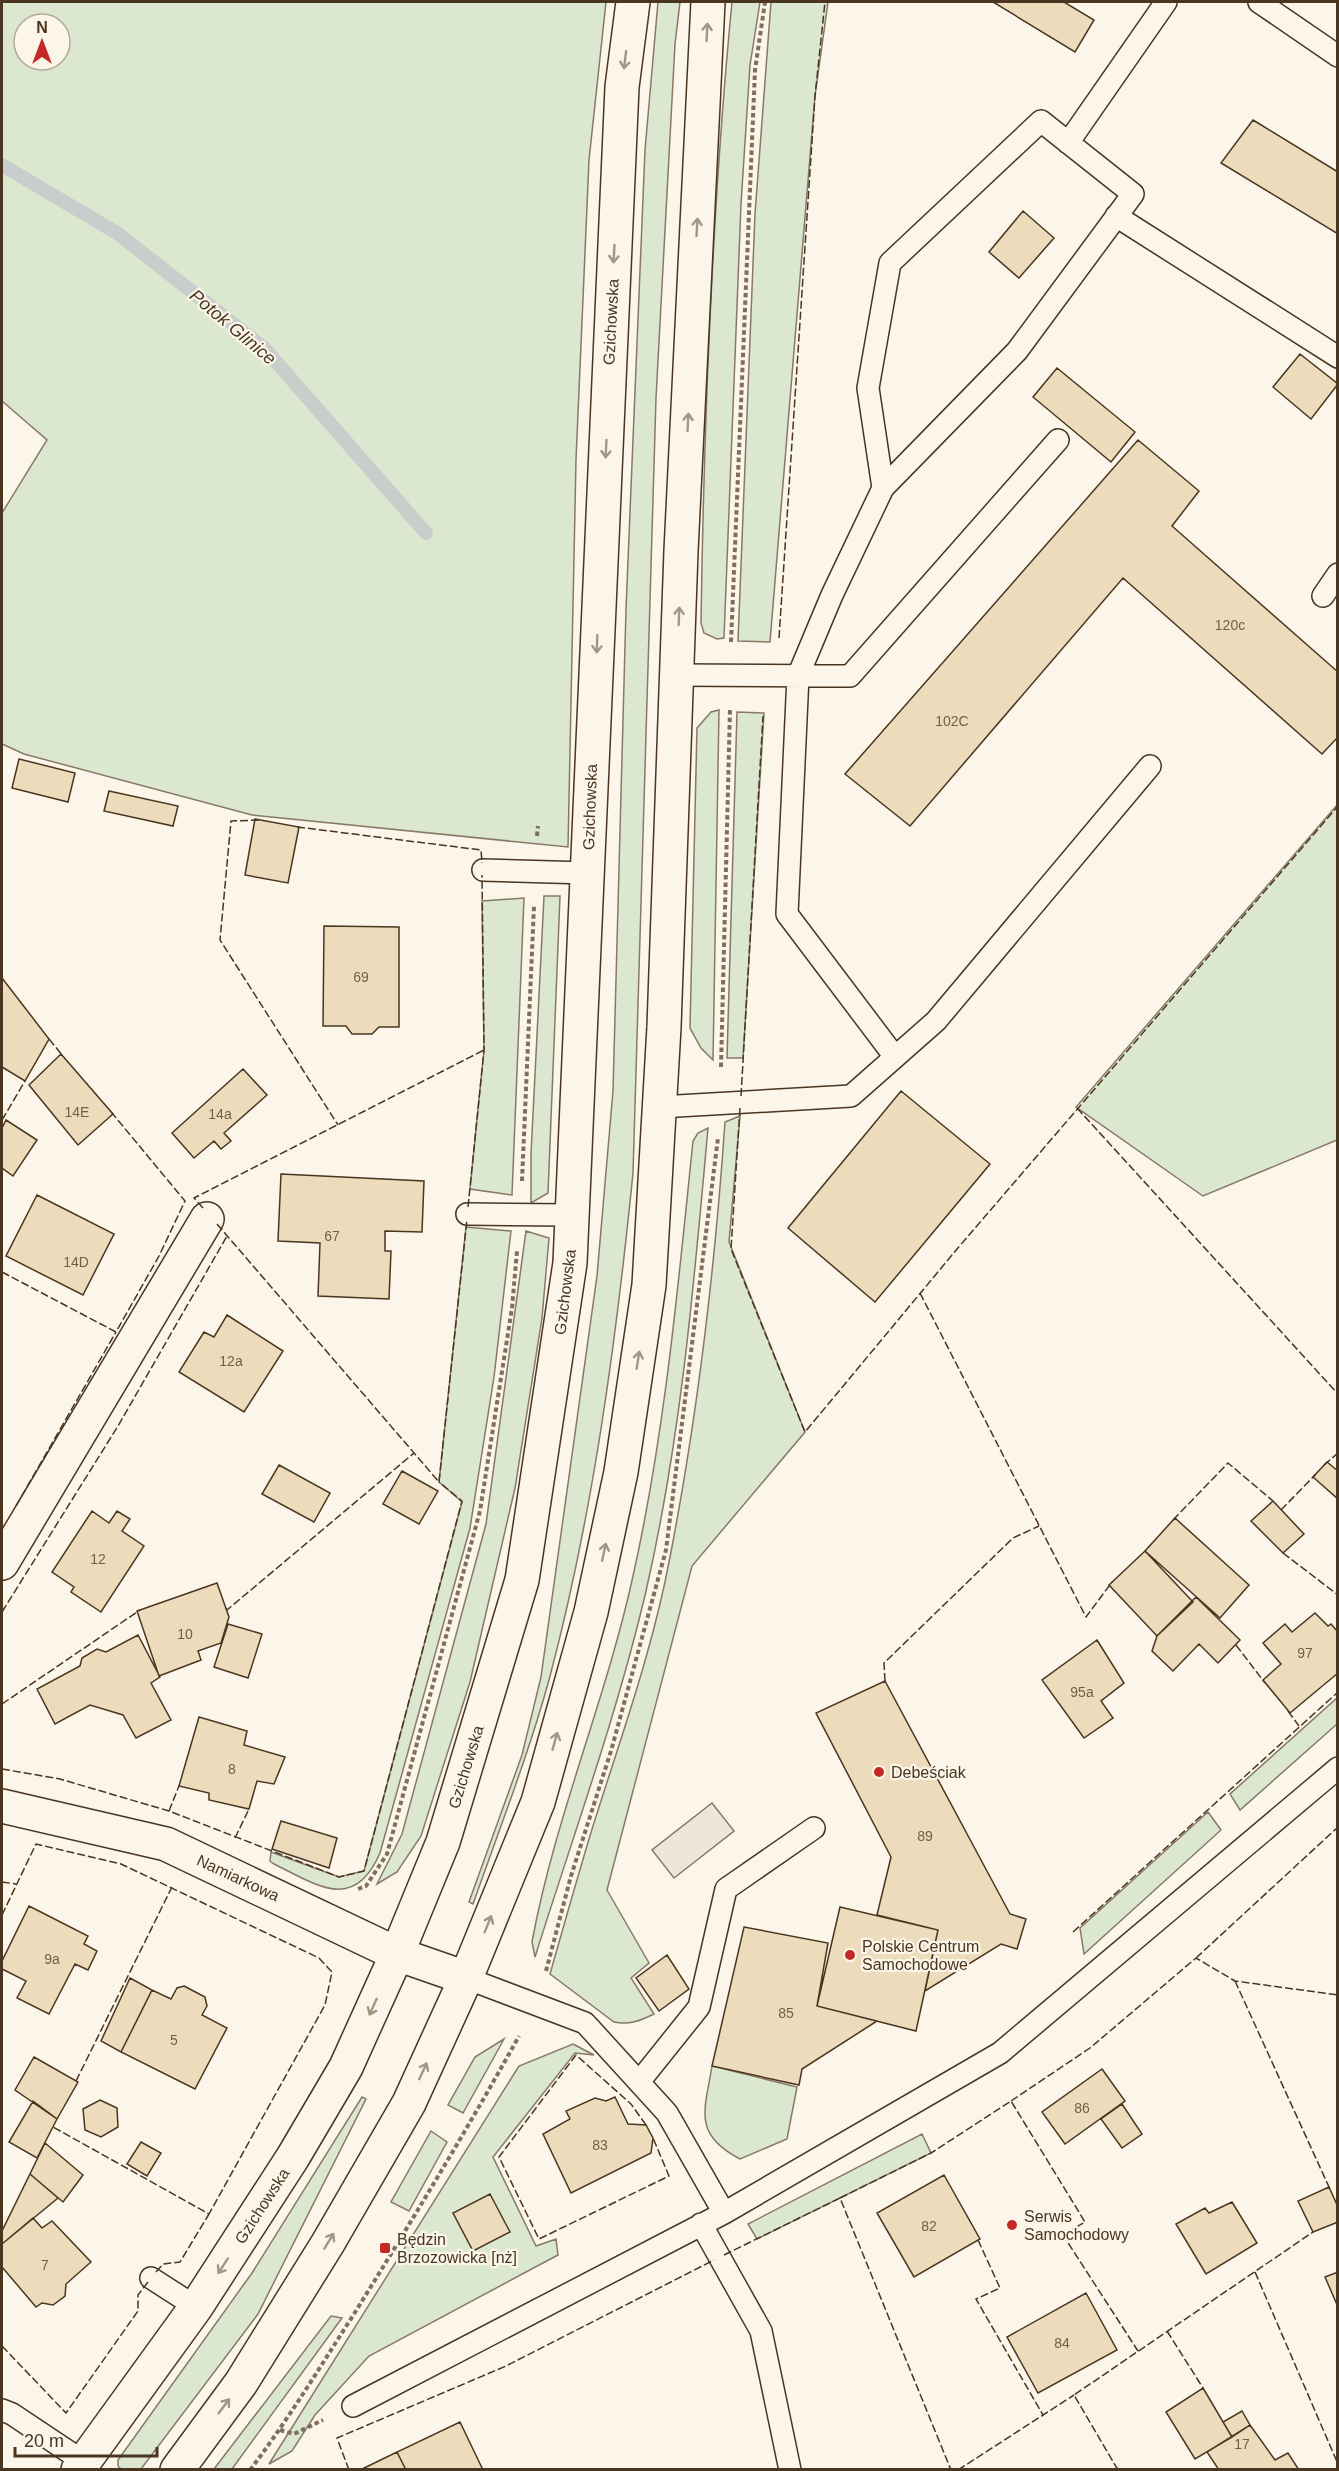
<svg xmlns="http://www.w3.org/2000/svg" width="1339" height="2471" viewBox="0 0 1339 2471" font-family="Arial,sans-serif">
  <style>
    .green { fill: #dce7d0; stroke: #887966; stroke-width: 1.5; fill-rule: evenodd }
    .parking { fill: #ede7d9; stroke: #887966; stroke-width: 1.5 }
    .lines { fill: none; stroke-linecap: round; stroke-linejoin: round }
    .stream { stroke: #c9cecd; stroke-width: 14 }
    .building { fill: #ecdcbc; stroke: #4a3520; stroke-width: 1.5 }
    .lane-casing { stroke: #4a3520; stroke-width: 24 }
    .street-casing { stroke: #4a3520; stroke-width: 36 }
    .secondary-casing { stroke: #4a3520; stroke-width: 36 }
    .path { stroke: #7f6f5c; stroke-width: 4; stroke-dasharray: 4.5 3; stroke-linecap: butt }
    .lane { stroke: #fbf6e9; stroke-width: 21 }
    .street { stroke: #fbf6e9; stroke-width: 33 }
    .secondary { stroke: #fbf6e9; stroke-width: 33 }
    .fence { stroke: #4a3520; stroke-width: 1.5; stroke-dasharray: 8 3; stroke-linecap: butt }
    .oneway { stroke: #a29684 }
    .poi-dot { fill: #c62828; stroke: #fbf6e9; stroke-width: 2 }
    .labels { text-anchor: middle; dominant-baseline: central; stroke-width: 4.5; stroke-linejoin: round; paint-order: stroke }
    .number-label { font-size: 14px; fill: #725f47 }
    .street-label { font-size: 16px; fill: #4a3520; stroke: #fbf6e9 }
    .poi-label { font-size: 16px; fill: #4a3520; stroke: #fbf6e9; text-anchor: start }
    .water-label { font-size: 18px; font-style: italic; fill: #4a3520; stroke: #fbf6e9 }
  </style>
  <rect width="100%" height="100%" fill="#fbf6e9"/>
  <path class="green" d="M2 2H606L589 160 576 460 568 847 252 815 24 754 2 744V513L47 440 2 401ZM24 24H60V60H24Z
    M658 2H680L675 44 656 398 633 1173C616 1342 593 1515 549 1680 528 1756 499 1830 473 1904L469 1902 522 1755 541 1677 597 1276 613 1091 626 609 645 150Z
    M732 2H760L750 65 741 204 724 638 717 639 704 633 701 623C704 416 712 208 732 2Z
    M771 2H828L815 96 770 642 738 641 755 214Z
    M719 710 713 1060 701 1048 690 1028 697 728 711 712Z
    M737 712 764 713 743 1058H727Z
    M1337 805V1140L1203 1196 1076 1107Z
    M544 896H560L548 1193 531 1203V1154Z
    M524 898 512 1195 470 1189 484 1050 482 901Z
    M740 1116 729 1242 805 1432 692 1566 607 1890 649 1963 631 1978 654 2014C640 2021 629 2025 614 2022L550 1974C564 1925 578 1875 593 1826 621 1737 653 1649 670 1557 698 1413 715 1267 725 1122Z
    M708 1128C694 1283 681 1439 646 1591 617 1715 573 1836 535 1957L532 1942C555 1817 606 1700 633 1576 665 1433 678 1286 693 1141L698 1133Z
    M466 1227 511 1231 494 1377 470 1528 380 1853C354 1913 317 1885 274 1864L270 1861 271 1852 339 1877 364 1871 462 1502 439 1482Z
    M526 1231 549 1238 542 1318 515 1488 470 1682 421 1836 397 1872 377 1884 402 1834 486 1524Z
    M1337 1698V1724L1240 1810 1230 1794Z
    M1208 1812 1221 1830 1084 1954 1080 1928Z
    M504 2039 463 2113 448 2105 475 2057Z
    M573 2044 594 2055 575 2053 493 2157 536 2246 556 2239 558 2255 369 2356 315 2415 292 2451 269 2464 519 2066Z
    M712 2066 797 2087 787 2139 740 2159C692 2134 705 2110 712 2066Z
    M362 2097 366 2099 258 2314 141 2469H121L118 2466V2460L252 2273Z
    M431 2131 447 2142 409 2211 391 2202Z
    M922 2134 931 2153 757 2239 748 2224Z
    M331 2316 342 2318 232 2469H214Z"/>
  <path class="parking" d="M712 1803 734 1831 674 1878 652 1850Z"/>
  <g class="lines">
    <path class="stream" d="M2 165 117 233 264 348 426 533"/>
  </g>
  <path class="building" d="M993 2H1064L1094 20 1075 52Z
    M1253 120 1338 172V234L1221 163Z
    M1023 211 1054 238 1019 278 989 252Z
    M1300 354 1338 384 1311 419 1273 387Z
    M1057 368 1135 432 1111 462 1033 397Z
    M1138 440 1199 491 1172 526 1338 672V737L1322 754 1123 578 910 826 845 774Z
    M19 759 75 773 68 802 12 788Z
    M109 791 178 806 173 826 104 811Z
    M255 819 299 827 288 883 245 875Z
    M324 926 399 927V1027H379L372 1034H352L346 1026H323Z
    M2 978 49 1039 25 1081 2 1067Z
    M61 1054 113 1114 78 1145 29 1085Z
    M243 1069 267 1095 224 1133 231 1141 221 1149 214 1141 194 1158 172 1133Z
    M901 1091 990 1164 875 1302 788 1228Z
    M6 1120 37 1140 13 1176 2 1168V1128Z
    M281 1174 424 1181 422 1232 385 1231V1251H391L389 1299 318 1296 320 1243 278 1241Z
    M37 1195 114 1234 83 1295 6 1256Z
    M227 1315 283 1351 244 1412 179 1372 204 1332 214 1337Z
    M1327 1462 1338 1471V1499L1313 1477Z
    M279 1465 330 1493 314 1522 262 1494Z
    M402 1471 438 1491 419 1524 383 1504Z
    M1273 1501 1304 1534 1283 1553 1251 1521Z
    M92 1511 109 1523 117 1511 130 1519 122 1531 144 1546 101 1612 71 1592 74 1587 52 1572Z
    M1175 1518 1249 1585 1220 1618 1145 1551Z
    M1145 1551 1193 1602 1157 1636 1109 1585Z
    M217 1583 229 1617 221 1643 198 1651 201 1660 159 1676 137 1611Z
    M1196 1597 1240 1640 1218 1663 1199 1644 1173 1671 1152 1651 1157 1636Z
    M1315 1613 1328 1626 1331 1624 1338 1632V1673L1290 1713 1263 1680 1281 1664 1263 1643 1285 1624 1292 1632Z
    M228 1624 262 1634 248 1678 214 1667Z
    M138 1635 160 1677 151 1683 171 1720 136 1738 123 1715 90 1705 55 1724 37 1689 80 1666 82 1658 97 1649 106 1652Z
    M1097 1640 1124 1683 1101 1701 1113 1718 1084 1738 1042 1680Z
    M885 1681 1010 1914 1026 1919 1017 1949 1001 1944 925 1991 938 1930 877 1915 891 1857 816 1713Z
    M199 1717 247 1731 244 1745 285 1757 274 1784 257 1781 249 1809 209 1800V1793L179 1786Z
    M281 1821 337 1838 329 1868 272 1849Z
    M29 1906 88 1936 84 1944 97 1951 88 1970 75 1964 49 2014 17 1998 26 1981 2 1969V1961Z
    M840 1907 938 1930 916 2031 817 2006Z
    M744 1927 828 1943 817 2006 877 2021 802 2069 799 2085 712 2066Z
    M667 1955 689 1989 659 2011 636 1978Z
    M130 1978 152 1990 121 2052 101 2041Z
    M184 1986 205 1997 207 2006 202 2015 227 2028 195 2089 121 2052 152 1990 171 1999 177 1988Z
    M34 2057 78 2082 57 2119 15 2090Z
    M1102 2069 1125 2101 1065 2144 1042 2112Z
    M615 2097 628 2124 646 2125 653 2138 651 2153 571 2193 543 2134 570 2119 566 2111 595 2098 606 2101Z
    M100 2100 117 2108 118 2127 101 2137 85 2130 83 2109Z
    M33 2101 57 2119 37 2158 9 2142Z
    M1122 2104 1142 2134 1122 2148 1101 2119Z
    M141 2142 161 2153 147 2176 127 2164Z
    M45 2143 83 2175 63 2202 30 2174Z
    M30 2174 58 2198 2 2244V2231Z
    M944 2175 980 2239 914 2277 877 2213Z
    M1329 2187 1338 2207V2222L1313 2232 1298 2201Z
    M490 2194 510 2232 473 2251 453 2213Z
    M1232 2202 1257 2243 1206 2274 1176 2224 1205 2208 1209 2213Z
    M33 2218 42 2228 52 2221 91 2262 66 2284 65 2296 53 2305 42 2303 36 2307 2 2267V2244Z
    M1338 2272V2307L1325 2277Z
    M1086 2293 1117 2350 1038 2393 1007 2337Z
    M1203 2388 1232 2437 1195 2459 1166 2412Z
    M1242 2411 1250 2425 1232 2437 1223 2422Z
    M460 2422 483 2470H406L397 2452Z
    M1250 2425 1275 2460 1288 2453 1299 2470H1219L1207 2452Z
    M397 2452 406 2470H360Z"/>
  <g class="lines">
    <g class="lane-casing">
      <path id="lane" d="M1259 2 1338 56
        M1068 143 1166 2
        M1116 216 1338 357
        M883 488 1017 351 1133 194 1041 121 890 263 868 388 883 488 832 595 798 676 787 914 895 1057
        M1323 596 1338 574
        M677 675 850 676 1058 440
        M483 870 587 873
        M660 1107 851 1096 936 1021 1150 766
        M467 1214 572 1215
        M466 1978 585 2023 667 2113 724 2213 1000 2053 1338 1768
        M639 2082 699 2007 726 1889 814 1828
        M701 2224 761 2331 790 2470
        M151 2278 196 2307
        M353 2406 724 2213
        M2 2410 12 2414 84 2462"/>
    </g>
    <g class="street-casing">
      <path id="street" d="M2 1563 207 1219
        M2 1806 166 1844 397 1954 466 1978"/>
    </g>
    <g class="secondary-casing">
      <path id="secondary" d="M78 2470 196 2307 293 2157 346 2067 397 1954 443 1842 522 1580 570 1263 622 87 633 2
        M177 2470 241 2383 328 2243 409 2103 466 1978 538 1802 591 1612 621 1472 649 1285 664 1027 681 551 708 2"/>
    </g>
    <path class="path" d="M731 642 755 70 765 2
      M537 836 538 826
      M721 1067 730 709
      M522 1181 534 906
      M358 1889 366 1886 387 1854 480 1511 512 1308 517 1251
      M546 1971 571 1876 611 1751 666 1550 718 1138
      M280 2430 294 2434 323 2420
      M250 2470C288 2420 320 2367 354 2314 411 2222 467 2130 519 2036"/>
    <use href="#lane" class="lane"/>
    <use href="#street" class="street"/>
    <use href="#secondary" class="secondary"/>
    <path class="fence" d="M779 638 815 96 825 2
      M259 820 231 821 220 940 338 1125
      M297 827 481 850 482 863
      M49 1039 63 1056
      M741 1096 763 716
      M740 1108 731 1249 805 1432 957 1249 1338 806
      M1077 1108 1338 1394
      M2 1120 25 1081
      M468 1207 484 1050 482 875
      M203 1208 194 1198 484 1050
      M217 1224 439 1482 467 1219
      M2 1272 116 1332 159 1256 185 1201 112 1113
      M920 1293 1086 1617 1112 1582
      M1324 1465 1338 1453
      M16 1506 116 1332
      M1281 1510 1316 1474
      M1173 1520 1228 1463 1273 1501
      M1283 1553 1338 1595
      M226 1608 227 1610 414 1453
      M2 1612 118 1426 227 1236
      M1236 1645 1265 1683
      M885 1681 884 1663 1013 1538 1039 1526
      M2 1704 140 1610
      M1288 1711 1299 1726
      M2 1769 60 1779 169 1811 339 1877 364 1871 462 1501 439 1482
      M169 1811 179 1786
      M235 1838 249 1809
      M2 1882 16 1884
      M2 1915 36 1844 121 1864 319 1958 332 1972 325 2005 209 2214 53 2127
      M1073 1932 1338 1692
      M1196 1958 1338 1827
      M1235 1981 1329 2187
      M76 2081 172 1887
      M1011 2101 1090 2048 1196 1958 1235 1981 1338 1995
      M646 2125 631 2104 576 2055 499 2157 539 2239 669 2176 653 2138
      M840 2198 931 2153 1011 2101 1085 2222 1063 2235 1138 2351
      M978 2240 1000 2288 976 2299 1043 2415
      M724 2255 840 2198 951 2470
      M156 2272 163 2264 180 2262 209 2214
      M1255 2272 1338 2464
      M1167 2331 1203 2388
      M2 2346 66 2413 138 2311V2295L148 2282
      M349 2470 337 2438 506 2366 714 2260
      M958 2470 1074 2395
      M1118 2470 1074 2395 1313 2232"/>
  </g>
  <defs><path id="oneway-shaft" d="M-6 0H5M1.5-3L5.5 0L1.5 3" fill="none" stroke-width="1.6" stroke-linecap="round" stroke-linejoin="round" transform="scale(1.5)"/></defs>
  <g class="oneway">
    <use href="#oneway-shaft" transform="translate(707 32) rotate(-87)"/>
    <use href="#oneway-shaft" transform="translate(625 60) rotate(97)"/>
    <use href="#oneway-shaft" transform="translate(697 227) rotate(-87)"/>
    <use href="#oneway-shaft" transform="translate(614 254) rotate(93)"/>
    <use href="#oneway-shaft" transform="translate(688 422) rotate(-87)"/>
    <use href="#oneway-shaft" transform="translate(606 449) rotate(93)"/>
    <use href="#oneway-shaft" transform="translate(679 616) rotate(-88)"/>
    <use href="#oneway-shaft" transform="translate(597 644) rotate(92)"/>
    <use href="#oneway-shaft" transform="translate(638 1360) rotate(-81)"/>
    <use href="#oneway-shaft" transform="translate(604 1552) rotate(-78)"/>
    <use href="#oneway-shaft" transform="translate(555 1741) rotate(-74)"/>
    <use href="#oneway-shaft" transform="translate(488 1924) rotate(-68)"/>
    <use href="#oneway-shaft" transform="translate(373 2007) rotate(114)"/>
    <use href="#oneway-shaft" transform="translate(423 2071) rotate(-65)"/>
    <use href="#oneway-shaft" transform="translate(329 2241) rotate(-59)"/>
    <use href="#oneway-shaft" transform="translate(223 2266) rotate(123)"/>
    <use href="#oneway-shaft" transform="translate(224 2406) rotate(-53)"/>
  </g>
  <g class="poi-dot">
    <circle cx="879" cy="1772" r="6"/>
    <circle cx="850" cy="1955" r="6"/>
    <circle cx="1012" cy="2225" r="6"/>
    <rect x="379" y="2242" width="12" height="12" rx="3"/>
  </g>
  <g class="labels">
    <g class="number-label">
      <text x="1230" y="625">120c</text>
      <text x="952" y="721">102C</text>
      <text x="361" y="977">69</text>
      <text x="77" y="1112">14E</text>
      <text x="220" y="1114">14a</text>
      <text x="332" y="1236">67</text>
      <text x="76" y="1262">14D</text>
      <text x="231" y="1361">12a</text>
      <text x="98" y="1559">12</text>
      <text x="185" y="1634">10</text>
      <text x="1305" y="1653">97</text>
      <text x="1082" y="1692">95a</text>
      <text x="232" y="1769">8</text>
      <text x="925" y="1836">89</text>
      <text x="52" y="1959">9a</text>
      <text x="786" y="2013">85</text>
      <text x="174" y="2040">5</text>
      <text x="1082" y="2108">86</text>
      <text x="600" y="2145">83</text>
      <text x="929" y="2226">82</text>
      <text x="45" y="2265">7</text>
      <text x="1062" y="2343">84</text>
      <text x="1242" y="2444">17</text>
    </g>
    <g class="street-label">
      <text transform="translate(611 322) rotate(-87)">Gzichowska</text>
      <text transform="translate(590 807) rotate(-88)">Gzichowska</text>
      <text transform="translate(565 1292) rotate(-83)">Gzichowska</text>
      <text transform="translate(466 1767) rotate(-73)">Gzichowska</text>
      <text transform="translate(238 1878) rotate(25)">Namiarkowa</text>
      <text transform="translate(262 2206) rotate(-57)">Gzichowska</text>
    </g>
    <g class="poi-label">
      <text x="891" y="1772">Debeściak</text>
      <text x="862" y="1946">Polskie Centrum<tspan x="862" dy="18">Samochodowe</tspan></text>
      <text x="1024" y="2216">Serwis<tspan x="1024" dy="18">Samochodowy</tspan></text>
      <text x="397" y="2239">Będzin<tspan x="397" dy="18">Brzozowicka [nż]</tspan></text>
    </g>
    <g class="water-label">
      <text transform="translate(233 327) rotate(40)">Potok Glinice</text>
    </g>
  </g>
  <rect width="1339" height="2471" fill="none" stroke="#4a3520" stroke-width="6"/>
  <g transform="translate(42 42)"><circle r="28" fill="#fbf6e9" stroke="#b4a999" stroke-width="1.5"/>
  <path d="M0-4.5L10 22L0 15L-10 22Z" fill="#c62828"/>
  <text y="-9" font-size="16" font-weight="bold" text-anchor="middle" fill="#4a3520">N</text>
  </g>
  <path d="M15 2447v9h142v-9" fill="none" stroke="#4a3520" stroke-width="3"/>
  <text x="24" y="2447" font-size="18" fill="#4a3520" stroke="#fbf6e9" stroke-width="4.5" paint-order="stroke">20 m</text>
</svg>
